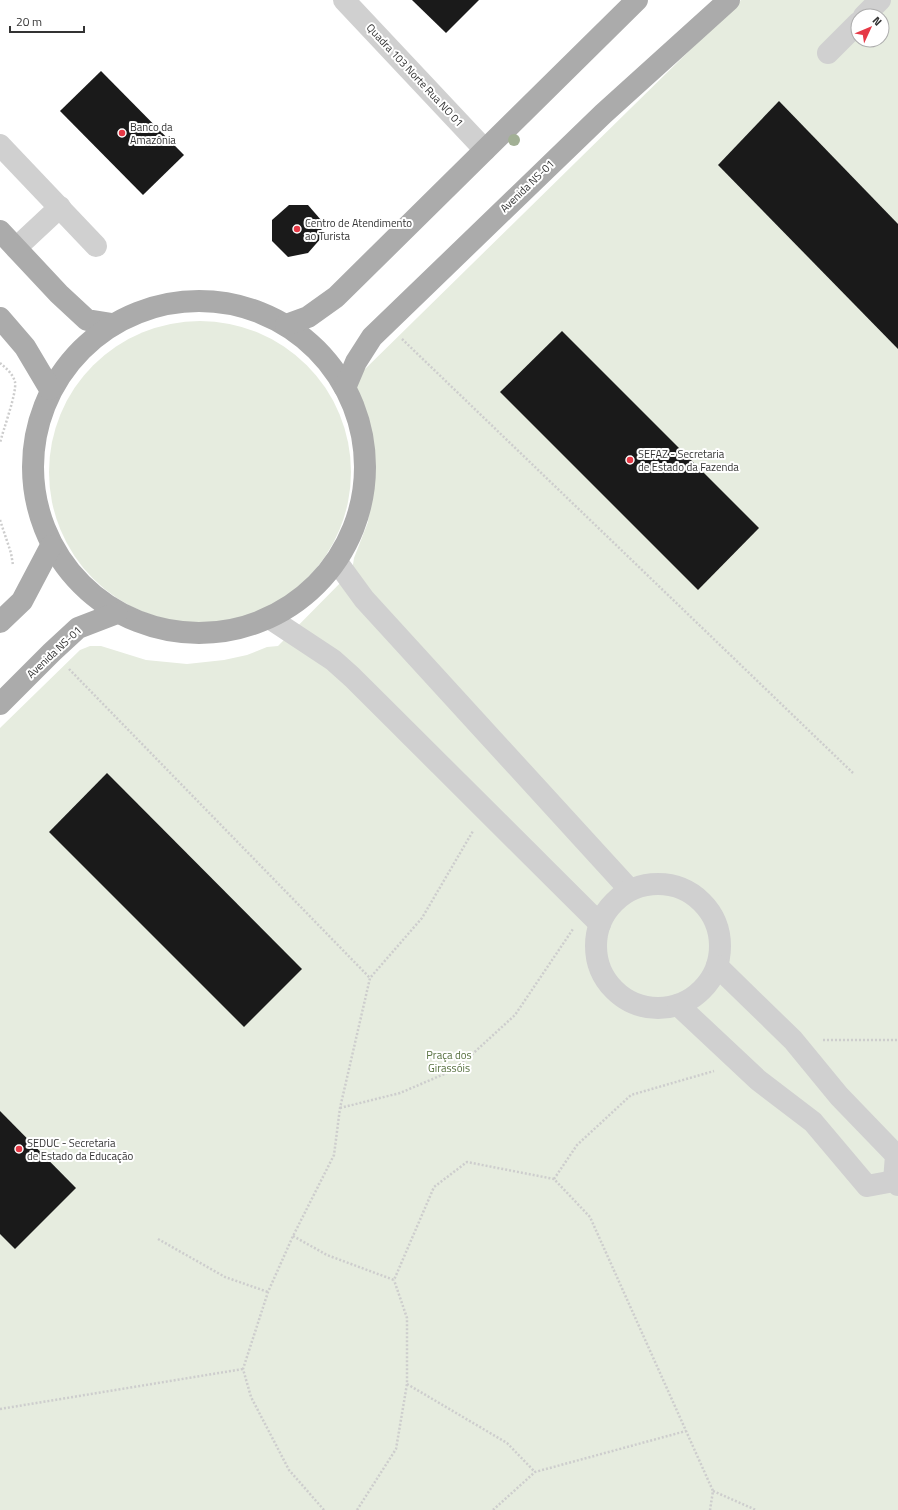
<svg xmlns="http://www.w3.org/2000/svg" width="898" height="1510" font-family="'Titillium Web',sans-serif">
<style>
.green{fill:#e6ecdf;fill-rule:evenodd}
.building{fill:#1a1a1a}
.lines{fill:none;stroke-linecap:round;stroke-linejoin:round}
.path{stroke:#cdcdcd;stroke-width:2.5;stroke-dasharray:2 2;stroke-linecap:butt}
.minor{stroke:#d0d0d0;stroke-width:22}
.major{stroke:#ababab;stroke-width:22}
.tree{fill:#a2b095}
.poi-dot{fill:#e63946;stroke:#fff;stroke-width:1.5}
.labels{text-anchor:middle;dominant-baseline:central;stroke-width:4;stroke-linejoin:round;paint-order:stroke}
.street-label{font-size:11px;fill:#333;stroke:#fff}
.poi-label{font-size:11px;fill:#333;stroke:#fff;text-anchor:start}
.park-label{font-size:11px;fill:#56703f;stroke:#fff}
</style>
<rect width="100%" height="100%" fill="#fff"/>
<g class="green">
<path d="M741 0H898V1510H0V728L80 650 90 646H101L146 660 187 664 224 660 247 655 267 647 278 646 352 571 354 558 368 522 372 489 368 441 355 396V391L363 371ZM858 16H882V40H858Z"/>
<circle cx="200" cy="472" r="151"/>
</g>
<g class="building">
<polygon points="412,0 479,0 446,33"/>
<polygon points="101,71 184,155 143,195 60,111"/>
<polygon points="779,101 898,224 898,349 718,165"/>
<polygon points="289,205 308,205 321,220 322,237 308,253 288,257 272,241 272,220"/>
<polygon points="562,331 759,528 698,590 500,392"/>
<polygon points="107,773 302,969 244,1027 49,832"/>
<polygon points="0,1111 76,1188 15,1249 0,1234"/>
</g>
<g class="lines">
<g class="path">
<polyline points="402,339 853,773"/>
<path d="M0 363C6 368 13 374 15 382 17 393 3 430 0 443"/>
<polyline points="0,520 11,553 13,565"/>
<polyline points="69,669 370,978"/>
<polyline points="823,1040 898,1040"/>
<polyline points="340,1108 400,1093 456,1069 515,1015 573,929"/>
<polyline points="554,1179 577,1145 631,1095 714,1071"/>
<polyline points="293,1236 327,1255 394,1280 434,1187 467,1162 554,1179 590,1217 713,1491 710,1510"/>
<polyline points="158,1239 225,1277 268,1292"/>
<polyline points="407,1384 507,1443 535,1472"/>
<polyline points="0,1409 243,1369"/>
<polyline points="713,1491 756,1510"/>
<polyline points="324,1510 289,1470 251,1397 243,1369 268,1292 293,1236 334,1155 340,1108 370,978 422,918 473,831"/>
<polyline points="357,1510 396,1449 407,1384 407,1318 394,1280"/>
<polyline points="493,1510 535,1472 686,1431"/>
</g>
<g class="minor">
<polyline points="344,0 485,150"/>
<polyline points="864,16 880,0"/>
<polyline points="828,53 858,23"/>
<polyline points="0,145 96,246"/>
<polyline points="16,248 60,207"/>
<polyline points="337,562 364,599 630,890"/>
<polyline points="271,619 333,660 352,677 600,924"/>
<circle cx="658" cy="946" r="62"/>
<polyline points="717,966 793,1040 839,1096 896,1155 894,1181 898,1185"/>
<polyline points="678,1005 758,1080 813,1122 867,1186 894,1181"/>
</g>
<g class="major">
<polyline points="0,231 59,294 87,320 112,324"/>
<circle cx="199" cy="467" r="166"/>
<polyline points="0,318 25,347 50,389"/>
<polyline points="286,325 308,317 336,297 637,0"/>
<polyline points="345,388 356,362 372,337 603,114 729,0"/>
<polyline points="0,622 22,601 51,546"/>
<polyline points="0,704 52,652 78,628 117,613"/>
</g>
</g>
<circle class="tree" cx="514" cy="140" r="6"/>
<g class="poi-dot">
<circle cx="122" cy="133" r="4"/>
<circle cx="297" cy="229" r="4"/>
<circle cx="630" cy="460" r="4"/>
<circle cx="19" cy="1149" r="4"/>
</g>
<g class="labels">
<g class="street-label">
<text transform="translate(415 75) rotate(47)">Quadra 103 Norte Rua NO 01</text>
<text transform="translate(527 186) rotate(-44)">Avenida NS-01</text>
<text transform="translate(54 652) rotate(-43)">Avenida NS-01</text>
</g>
<g class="poi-label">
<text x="130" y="127">Banco da<tspan x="130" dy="13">Amazônia</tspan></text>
<text x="305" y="223">Centro de Atendimento<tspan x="305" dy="13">ao Turista</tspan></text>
<text x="638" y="454">SEFAZ - Secretaria<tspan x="638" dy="13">de Estado da Fazenda</tspan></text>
<text x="27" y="1143">SEDUC - Secretaria<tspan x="27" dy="13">de Estado da Educação</tspan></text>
</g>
<g class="park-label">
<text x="449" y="1055">Praça dos<tspan x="449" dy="13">Girassóis</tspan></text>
</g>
</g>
<g transform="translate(870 28) rotate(46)"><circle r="19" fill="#ffffff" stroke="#adadad"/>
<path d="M0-3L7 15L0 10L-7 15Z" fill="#e63946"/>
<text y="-6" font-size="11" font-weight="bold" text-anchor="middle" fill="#333333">N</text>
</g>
<path d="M10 26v6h74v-6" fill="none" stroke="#333333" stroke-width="2"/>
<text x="16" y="26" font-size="12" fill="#333333" stroke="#ffffff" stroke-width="3" paint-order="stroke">20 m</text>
</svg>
